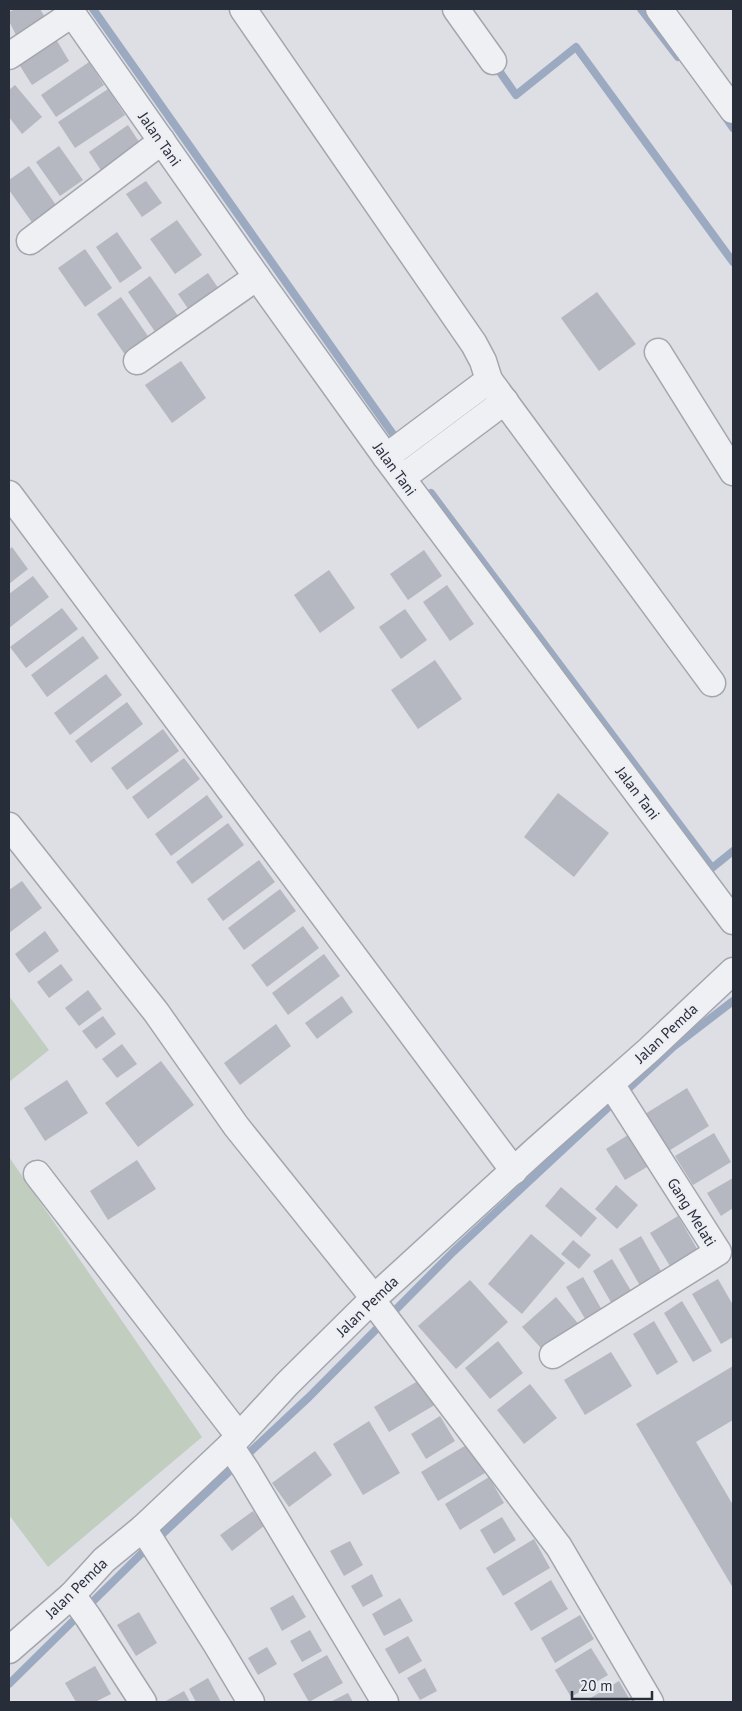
<svg xmlns="http://www.w3.org/2000/svg" width="742" height="1711" font-family="'PT Sans',sans-serif">
<style>
.green{fill:#c1cebf}
.lines{fill:none;stroke-linecap:round;stroke-linejoin:round}
.stream{stroke:#9baac1;stroke-width:8}
.building{fill:#b5b8c1}
.minor-casing{stroke:#a3a6ae;stroke-width:29}
.minor{stroke:#eff0f4;stroke-width:26}
.labels{text-anchor:middle;dominant-baseline:central;stroke-width:4.5;stroke-linejoin:round;paint-order:stroke}
.street-label{font-size:15px;fill:#282d3a;stroke:#eceef3}
</style>
<rect width="100%" height="100%" fill="#dddfe5"/>
<g class="green">
<polygon points="9,996 49,1050 9,1082"/>
<polygon points="9,1157 202,1437 48,1567 9,1515"/>
</g>
<g class="lines">
<g class="stream">
<polyline points="93,9 395,437"/>
<polyline points="641,9 678,57"/>
<polyline points="495,65 516,95 576,47 733,262"/>
<polyline points="724,115 733,128"/>
<polyline points="431,493 712,868 733,851"/>
<polyline points="9,1684 142,1553 309,1397 453,1252 673,1047 733,1001"/>
</g>
</g>
<g class="building">
<polygon points="15,9 40,9 48,22 18,39 9,21 9,12"/>
<polygon points="53,34 69,61 32,85 15,58"/>
<polygon points="89,62 104,85 56,117 41,95"/>
<polygon points="15,85 42,117 22,134 9,117 9,90"/>
<polygon points="108,89 125,115 75,148 58,122"/>
<polygon points="128,125 143,148 104,175 89,152"/>
<polygon points="59,146 83,180 60,196 36,162"/>
<polygon points="29,166 60,211 36,228 9,190 9,180"/>
<polygon points="146,181 162,203 142,217 126,194"/>
<polygon points="177,220 202,255 175,274 150,239"/>
<polygon points="117,232 142,268 120,283 96,247"/>
<polygon points="85,249 112,288 85,307 58,268"/>
<polygon points="208,273 225,298 195,319 178,294"/>
<polygon points="150,276 183,323 160,339 128,292"/>
<polygon points="597,292 636,344 599,371 561,318"/>
<polygon points="121,297 152,342 128,359 97,314"/>
<polygon points="181,361 206,398 172,423 145,385"/>
<polygon points="12,547 28,569 9,584 9,550"/>
<polygon points="424,550 442,576 408,600 390,574"/>
<polygon points="329,570 355,608 320,633 294,595"/>
<polygon points="33,576 49,597 9,628 9,594"/>
<polygon points="447,585 474,624 450,641 423,602"/>
<polygon points="62,608 78,629 26,668 10,647"/>
<polygon points="405,609 427,640 401,659 379,627"/>
<polygon points="83,636 99,658 47,697 31,675"/>
<polygon points="435,660 462,699 418,729 391,690"/>
<polygon points="106,674 122,695 70,735 54,713"/>
<polygon points="127,702 143,724 91,763 75,741"/>
<polygon points="163,729 179,751 127,790 111,768"/>
<polygon points="184,758 200,779 148,819 132,797"/>
<polygon points="558,793 609,833 574,877 524,837"/>
<polygon points="207,795 223,817 171,856 155,834"/>
<polygon points="228,823 244,845 192,884 176,862"/>
<polygon points="259,860 275,882 223,921 207,899"/>
<polygon points="22,881 42,908 9,933 9,890"/>
<polygon points="280,889 296,911 244,950 228,928"/>
<polygon points="303,926 319,948 267,987 251,965"/>
<polygon points="45,931 59,951 29,973 15,954"/>
<polygon points="324,954 340,976 288,1015 272,993"/>
<polygon points="61,964 73,980 49,998 37,982"/>
<polygon points="88,990 102,1009 79,1026 65,1008"/>
<polygon points="342,996 353,1012 317,1039 305,1023"/>
<polygon points="103,1016 116,1034 96,1049 82,1031"/>
<polygon points="276,1024 291,1046 240,1085 224,1063"/>
<polygon points="122,1044 137,1064 117,1078 102,1059"/>
<polygon points="161,1061 194,1105 138,1147 105,1103"/>
<polygon points="67,1080 88,1113 45,1141 24,1108"/>
<polygon points="687,1088 709,1126 667,1152 645,1114"/>
<polygon points="714,1133 731,1162 693,1185 675,1156"/>
<polygon points="628,1135 647,1167 625,1180 606,1149"/>
<polygon points="137,1160 156,1189 108,1220 90,1191"/>
<polygon points="733,1178 733,1208 721,1216 707,1193"/>
<polygon points="616,1185 638,1205 617,1229 595,1209"/>
<polygon points="561,1187 597,1218 581,1237 545,1206"/>
<polygon points="678,1216 700,1254 673,1271 650,1233"/>
<polygon points="531,1234 565,1263 522,1314 488,1284"/>
<polygon points="641,1236 665,1278 643,1291 619,1249"/>
<polygon points="573,1240 591,1255 579,1269 561,1254"/>
<polygon points="612,1259 636,1299 616,1311 593,1271"/>
<polygon points="583,1277 606,1317 590,1327 566,1287"/>
<polygon points="718,1279 733,1305 733,1337 721,1344 692,1294"/>
<polygon points="470,1280 508,1322 456,1369 418,1326"/>
<polygon points="556,1297 581,1327 548,1356 522,1327"/>
<polygon points="682,1301 712,1351 693,1362 664,1313"/>
<polygon points="654,1321 678,1362 657,1375 633,1334"/>
<polygon points="498,1341 523,1373 490,1399 465,1368"/>
<polygon points="611,1352 632,1386 585,1415 564,1380"/>
<polygon points="733,1366 733,1420 696,1442 733,1505 733,1588 636,1424"/>
<polygon points="423,1378 438,1403 389,1432 374,1407"/>
<polygon points="530,1384 557,1418 524,1444 497,1410"/>
<polygon points="440,1416 455,1441 426,1459 411,1434"/>
<polygon points="369,1421 400,1473 363,1495 333,1444"/>
<polygon points="468,1444 485,1473 438,1501 421,1472"/>
<polygon points="315,1451 332,1475 289,1507 272,1483"/>
<polygon points="489,1477 504,1503 460,1530 445,1504"/>
<polygon points="253,1511 264,1526 232,1551 220,1535"/>
<polygon points="502,1517 516,1540 494,1554 480,1530"/>
<polygon points="534,1539 550,1568 503,1596 486,1568"/>
<polygon points="350,1541 363,1565 344,1576 330,1551"/>
<polygon points="372,1574 383,1596 363,1607 351,1586"/>
<polygon points="551,1580 568,1609 531,1631 514,1603"/>
<polygon points="293,1595 306,1617 282,1631 270,1608"/>
<polygon points="400,1598 413,1621 384,1636 372,1614"/>
<polygon points="139,1612 157,1643 136,1656 117,1625"/>
<polygon points="580,1615 594,1639 555,1663 541,1638"/>
<polygon points="310,1630 322,1651 302,1662 290,1641"/>
<polygon points="408,1636 422,1661 399,1674 385,1649"/>
<polygon points="267,1647 277,1664 258,1675 248,1658"/>
<polygon points="591,1648 608,1675 571,1697 555,1670"/>
<polygon points="327,1655 343,1683 309,1702 293,1674"/>
<polygon points="95,1666 111,1694 95,1702 76,1702 65,1683"/>
<polygon points="425,1668 437,1691 420,1700 407,1678"/>
<polygon points="208,1678 221,1702 196,1702 189,1689"/>
<polygon points="619,1681 630,1700 626,1702 591,1702 589,1699"/>
<polygon points="184,1691 190,1702 164,1702"/>
<polygon points="348,1693 353,1702 330,1702"/>
</g>
<g class="lines">
<defs>
<g id="minor">
<polyline points="69,9 257,277 386,457 733,921"/>
<polyline points="243,9 474,344 483,361 489,380 386,457"/>
<polyline points="456,9 493,61"/>
<polyline points="659,9 733,110"/>
<polyline points="9,56 72,14"/>
<polyline points="30,241 162,141"/>
<polyline points="658,352 733,472"/>
<polyline points="137,361 257,277"/>
<polyline points="489,380 712,683"/>
<polyline points="402,478 505,401"/>
<polyline points="9,494 514,1171"/>
<polyline points="9,826 156,1012 236,1126 374,1298"/>
<polyline points="37,1174 239,1436"/>
<polyline points="371,1301 381,1312 559,1547 650,1702"/>
<polyline points="553,1355 718,1252 611,1084"/>
<polyline points="230,1446 246,1470 385,1702"/>
<polyline points="143,1528 217,1645 251,1702"/>
<polyline points="72,1595 88,1617 143,1702"/>
<polyline points="9,1650 72,1595 104,1560 143,1528 230,1446 287,1384 374,1298 537,1149 649,1050 733,971"/>
</g>
</defs>
<use href="#minor" class="minor-casing"/>
<use href="#minor" class="minor"/>
</g>
<g class="labels">
<g class="street-label">
<text transform="translate(160 139) rotate(55)">Jalan Tani</text>
<text transform="translate(395 469) rotate(54)">Jalan Tani</text>
<text transform="translate(638 793) rotate(53)">Jalan Tani</text>
<text transform="translate(666 1033) rotate(-43)">Jalan Pemda</text>
<text transform="translate(692 1212) rotate(58)">Gang Melati</text>
<text transform="translate(367 1306) rotate(-44)">Jalan Pemda</text>
<text transform="translate(76 1588) rotate(-44)">Jalan Pemda</text>
</g>
</g>
<rect width="742" height="1711" fill="none" stroke="#282d3a" stroke-width="20"/>
<path d="M572 1691v8h80v-8" fill="none" stroke="#282d3a" stroke-width="2.5"/>
<text x="580" y="1691" font-size="15" fill="#282d3a" stroke="#eceef3" stroke-width="4" paint-order="stroke">20 m</text>
</svg>
